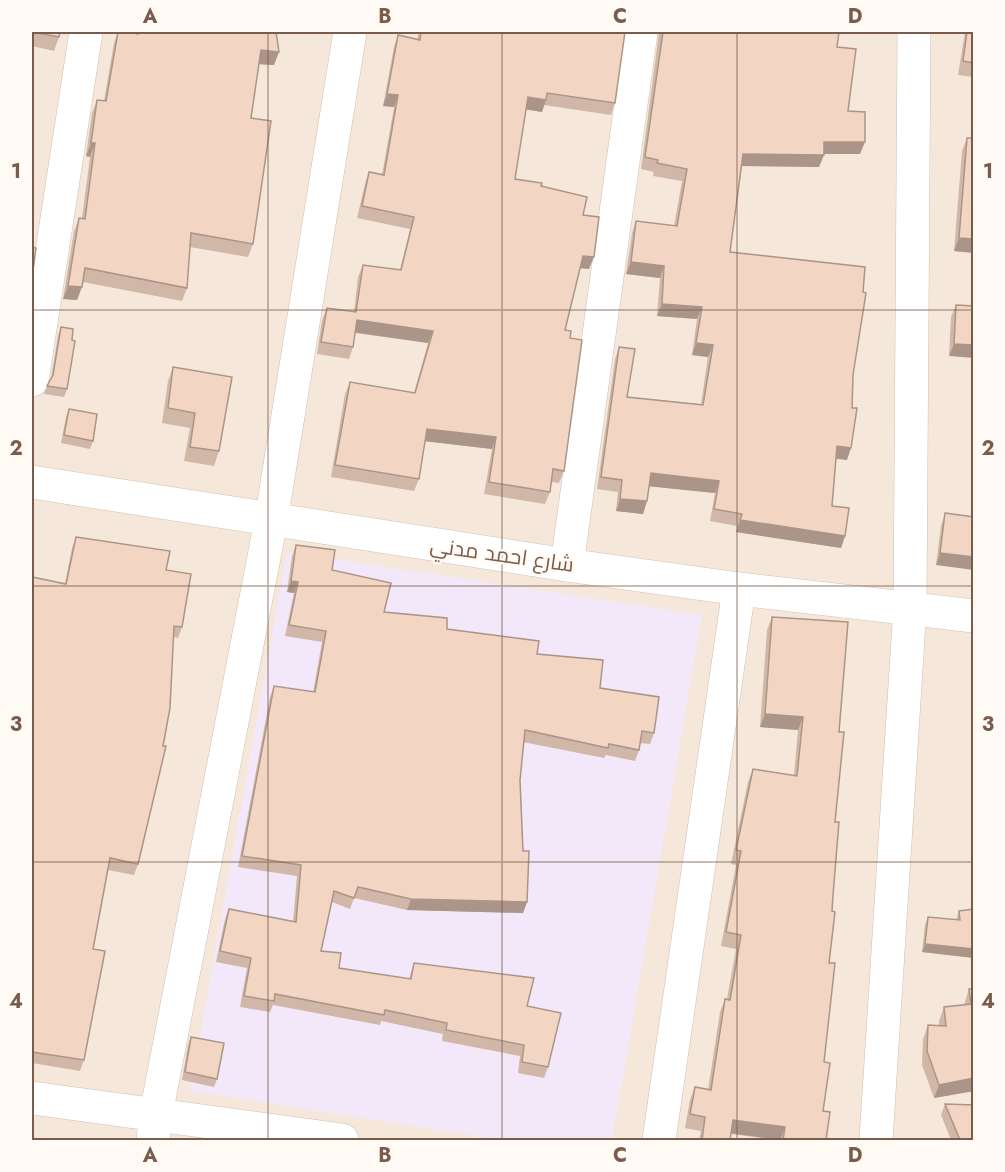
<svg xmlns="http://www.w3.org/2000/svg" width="1005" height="1172" font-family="Jost,Cairo,sans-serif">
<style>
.residential{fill:#f5e8da}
.education{fill:#f3e8fa}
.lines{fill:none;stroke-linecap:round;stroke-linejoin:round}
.street-casing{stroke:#d1beb0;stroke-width:34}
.secondary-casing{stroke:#d6c0b0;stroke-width:34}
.street{stroke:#fff;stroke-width:33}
.secondary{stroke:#fff;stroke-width:33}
.wall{fill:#d1b7a8}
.shaded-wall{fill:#aa9588}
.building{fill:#f3d5c3;stroke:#aa9588;stroke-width:1.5}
.grid{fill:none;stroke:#7a5c4d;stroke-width:1.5;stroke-opacity:0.55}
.labels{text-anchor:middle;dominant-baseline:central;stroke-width:4.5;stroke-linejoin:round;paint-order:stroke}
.street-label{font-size:21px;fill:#7a5c4d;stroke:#fffaf3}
.neatline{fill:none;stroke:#7a5c4d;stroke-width:2}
.grid-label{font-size:20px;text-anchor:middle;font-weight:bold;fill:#7a5c4d}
</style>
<rect width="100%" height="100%" fill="#fdf6ec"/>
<rect class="residential" x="32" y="32" width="941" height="1108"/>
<polygon class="education" points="287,552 702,615 612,1140 503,1140 190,1091"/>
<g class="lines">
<defs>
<g id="street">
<polyline points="32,380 86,32"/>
<polyline points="567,565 641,32"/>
<polyline points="32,1098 342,1140"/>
<polyline points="153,1140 156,1114 271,521 350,32"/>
<polyline points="659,1140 739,589"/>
<polyline points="876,1140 910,607 914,32"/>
</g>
<polyline id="secondary" points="32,482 567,565 739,589 974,616"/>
</defs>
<use href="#street" class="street-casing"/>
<use href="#secondary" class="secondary-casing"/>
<use href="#street" class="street"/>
<use href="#secondary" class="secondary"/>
</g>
<g class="wall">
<polygon points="32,32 59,37 54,51 32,46"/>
<polygon points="118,32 133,33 133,32 276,32 274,65 259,64 251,118 253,244 248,257 190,247 187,288 182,301 83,282 77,300 63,299 74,231 79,218 82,218 90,157 86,156 92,113 97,100 104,101 114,43"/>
<polygon points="419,32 625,32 615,103 611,115 544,105 542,112 526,109 515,179 541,186 583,215 589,269 580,268 565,330 570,338 564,471 559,483 551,482 550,492 545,504 484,494 492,449 425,441 419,479 414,491 331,477 345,394 350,382 414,393 428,343 355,333 353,347 349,359 317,354 322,320 327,308 354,312 358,277 363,265 400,270 410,229 357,218 365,184 369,172 382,175 394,107 383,106 394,47 398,35 417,40"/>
<polygon points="659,32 839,32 837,47 848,111 860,154 824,154 819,167 742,166 730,252 853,375 847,460 836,459 832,506 845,536 841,548 736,532 737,526 710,521 715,493 649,486 647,501 643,514 616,511 618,492 597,489 615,359 619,347 627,397 701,404 708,357 692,355 697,319 657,316 660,278 626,274 632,233 636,221 674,226 682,181 653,176 654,172 641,169"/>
<polygon points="965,32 974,32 974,77 958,75"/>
<polygon points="967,138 974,253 954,251 962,151"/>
<polygon points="956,305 974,306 949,356 951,317"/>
<polygon points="61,327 72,340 67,389 64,397 44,394 47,386 51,379 58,335"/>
<polygon points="173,367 219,451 214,466 184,461 190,428 162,423 168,381"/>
<polygon points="69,409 93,441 90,449 61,443 66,417"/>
<polygon points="945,513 974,517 936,565 941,526"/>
<polygon points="76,537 166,570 182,627 178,638 174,637 138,864 134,875 108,870 93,949 84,1060 80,1071 32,1063 32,577 65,584 72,548"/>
<polygon points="296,545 332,570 384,612 537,654 600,688 654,733 650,744 640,743 639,750 635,761 606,755 604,758 523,742 520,780 523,851 527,902 523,913 407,910 354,898 350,909 332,902 321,951 339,968 409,979 414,963 527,1006 548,1067 544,1078 518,1073 520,1056 442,1041 443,1034 381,1021 380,1025 273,1005 270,1012 240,1007 247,968 216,962 225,919 229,909 293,922 297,876 238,867 270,697 274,686 313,692 322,642 285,636 294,593 287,592 292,556"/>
<polygon points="772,617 839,732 835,822 833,895 824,1062 823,1111 826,1140 779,1140 731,1134 730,1140 699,1140 701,1131 685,1128 690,1100 695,1087 708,1090 720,1012 725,999 727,999 736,949 721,946 736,865 731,864 748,782 753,769 794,775 798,730 760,727 767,630"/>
<polygon points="974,909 974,958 922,952 925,925 928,917 956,920 959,911"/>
<polygon points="969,989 974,989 974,1091 934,1098 922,1065 923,1039 928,1025 939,1026 939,1021 944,1007 964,1005"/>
<polygon points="191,1037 217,1079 214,1087 182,1080 188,1045"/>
<polygon points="945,1104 974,1140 951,1140 941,1115"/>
</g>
<g class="shaded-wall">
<polygon points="261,50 279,52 274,65 256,64"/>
<polygon points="387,94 398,95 394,107 383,106"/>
<polygon points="528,97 546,100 542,112 523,109"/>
<polygon points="824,142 865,142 860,154 819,154"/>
<polygon points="91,143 95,143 90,157 86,156"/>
<polygon points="743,154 824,155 819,167 739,166"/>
<polygon points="959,238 974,239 974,253 954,251"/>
<polygon points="583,256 594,257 589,269 579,268"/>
<polygon points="631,262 664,266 660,278 626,274"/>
<polygon points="68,286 82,287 77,300 63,299"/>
<polygon points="662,304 702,307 697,319 657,316"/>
<polygon points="357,320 433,331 428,343 352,332"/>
<polygon points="696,343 713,345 708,357 692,355"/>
<polygon points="954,344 974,345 974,358 949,356"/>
<polygon points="427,429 496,437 492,449 423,441"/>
<polygon points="837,446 851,448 847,460 833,458"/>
<polygon points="651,473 719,481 715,493 646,486"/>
<polygon points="620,499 647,501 643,514 616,511"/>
<polygon points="740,520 845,536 841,548 736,532"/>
<polygon points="940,553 974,557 974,570 936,565"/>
<polygon points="291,581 298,582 294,593 287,592"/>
<polygon points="765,714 803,717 798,730 760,727"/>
<polygon points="411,899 527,902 523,913 407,910"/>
<polygon points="925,944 974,949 974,958 922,952"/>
<polygon points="974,1078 974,1091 934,1098 939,1085"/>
<polygon points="733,1120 785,1127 780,1140 728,1133"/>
</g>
<g class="building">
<polygon points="32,32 60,32 59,37"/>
<polygon points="118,32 129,32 138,34 138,32 276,32 279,52 261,50 251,118 271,121 253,244 191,233 187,288 85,268 82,287 68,286 79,218 85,219 95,143 91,143 97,100 106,101"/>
<polygon points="421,32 625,32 615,103 547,93 546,100 528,97 515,179 542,183 541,186 587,197 583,215 599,217 594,257 583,256 565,330 571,331 570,338 582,340 564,471 553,469 550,492 489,482 496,437 427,429 419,479 335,465 350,382 415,393 433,331 357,320 353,347 321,342 327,308 356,312 363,265 401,270 414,217 362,206 369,172 384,175 398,95 387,94 398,35 420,40"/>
<polygon points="663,32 839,32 837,47 856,49 848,111 865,112 865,142 824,142 824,155 743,154 730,252 865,267 863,292 866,293 853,375 852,408 857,408 851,448 837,446 832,506 849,508 845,536 740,520 742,514 714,509 719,481 651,473 647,501 620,499 622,480 601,477 619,347 635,349 627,397 703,405 713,345 696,343 702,307 662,304 664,266 631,262 636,221 677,226 687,169 657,163 658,160 645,157"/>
<polygon points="967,32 974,32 974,63 963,61"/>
<polygon points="967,138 974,138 974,239 959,238"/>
<polygon points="32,247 36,248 32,278"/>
<polygon points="956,305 974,306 974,345 954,344"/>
<polygon points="61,327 73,329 72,340 75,341 67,389 47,386 53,375"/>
<polygon points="173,367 232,377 219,451 190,447 195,413 168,408"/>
<polygon points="69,409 97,414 93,441 64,435"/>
<polygon points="945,513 974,517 974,557 940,553"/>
<polygon points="76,537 170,551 166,570 191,574 182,627 174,626 170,708 163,746 166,746 138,864 110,858 93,949 105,951 84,1060 32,1052 32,577 66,584"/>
<polygon points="296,545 335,550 332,570 391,583 384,612 447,618 447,629 539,641 537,654 603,660 600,688 659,697 654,733 642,731 639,750 609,744 608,748 525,730 520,780 523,851 529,851 527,902 411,899 358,887 354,898 334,891 321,951 341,953 339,968 411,979 414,963 534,978 527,1006 561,1013 548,1067 522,1062 524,1045 446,1030 447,1023 385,1010 384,1015 275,994 274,1001 244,996 251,958 220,951 229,909 296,922 301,865 242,856 274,686 315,692 326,631 289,625 298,582 291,581"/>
<polygon points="772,617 848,622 839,732 844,732 835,822 839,822 833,895 832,911 835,912 829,963 835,963 824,1062 830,1063 823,1111 830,1112 826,1140 783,1140 785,1127 733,1120 730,1140 702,1140 705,1117 690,1114 695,1087 711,1090 725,999 730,1000 741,935 726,932 741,851 736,850 753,769 797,776 803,717 765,714"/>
<polygon points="974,909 974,949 925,944 928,917 960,920 959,911"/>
<polygon points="969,989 974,989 974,1078 939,1085 927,1051 928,1025 946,1026 944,1007 971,1004"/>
<polygon points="191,1037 224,1043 217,1079 185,1072"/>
<polygon points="945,1104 974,1105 974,1140 960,1140"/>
</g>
<path class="grid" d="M268 32V1140M502 32V1140M737 32V1140M32 310H974M32 586H974M32 862H974"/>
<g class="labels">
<g class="street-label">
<text transform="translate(502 555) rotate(8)">شارع احمد مدني</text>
</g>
</g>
<rect width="1005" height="1172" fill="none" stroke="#fffaf3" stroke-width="66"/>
<rect x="33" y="33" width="939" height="1106" class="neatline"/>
<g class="grid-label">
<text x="150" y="23">A</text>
<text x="385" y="23">B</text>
<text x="620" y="23">C</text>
<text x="855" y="23">D</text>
<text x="16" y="178">1</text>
<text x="988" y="178">1</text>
<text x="16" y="455">2</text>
<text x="988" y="455">2</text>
<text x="16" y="731">3</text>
<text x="988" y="731">3</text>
<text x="16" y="1008">4</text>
<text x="988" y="1008">4</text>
<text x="150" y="1162">A</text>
<text x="385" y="1162">B</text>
<text x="620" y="1162">C</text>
<text x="855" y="1162">D</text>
</g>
</svg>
